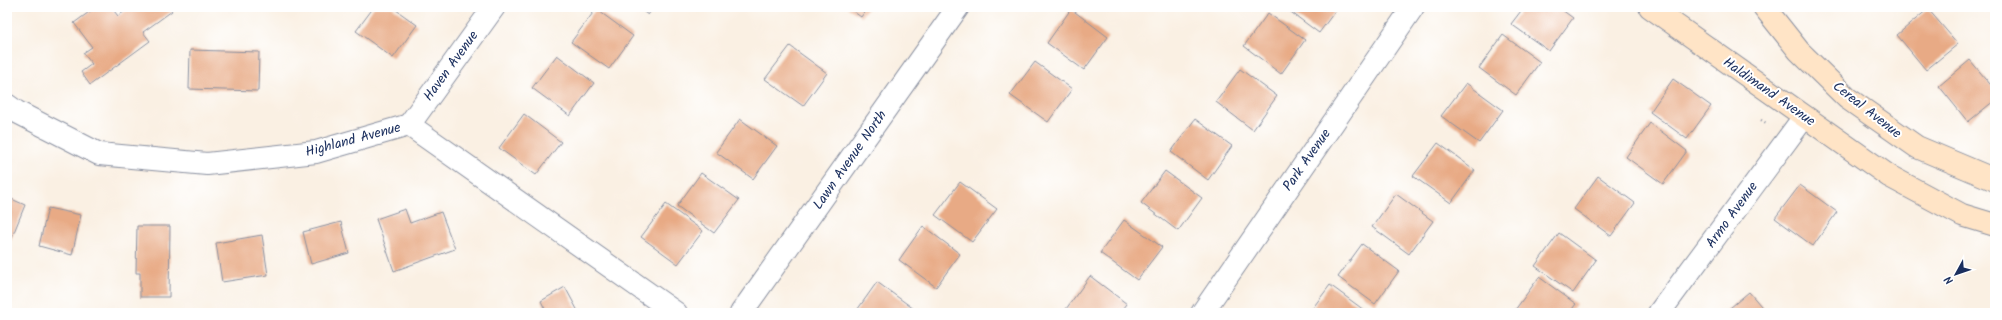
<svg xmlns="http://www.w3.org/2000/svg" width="2002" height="320" font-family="Kalam,sans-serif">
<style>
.building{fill:#e8aa85}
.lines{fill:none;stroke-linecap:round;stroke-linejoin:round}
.street-casing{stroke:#8a90a0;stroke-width:24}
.secondary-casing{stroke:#8a90a0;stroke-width:24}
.path{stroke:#8a90a0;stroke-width:2.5;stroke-dasharray:1 3;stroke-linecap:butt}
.street{stroke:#fff;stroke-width:22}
.secondary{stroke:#ffe4c6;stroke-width:22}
.labels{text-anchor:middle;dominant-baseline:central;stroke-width:4;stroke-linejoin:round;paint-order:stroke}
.street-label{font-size:14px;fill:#1b2f5e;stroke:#fff}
</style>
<rect width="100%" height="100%" fill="#fff"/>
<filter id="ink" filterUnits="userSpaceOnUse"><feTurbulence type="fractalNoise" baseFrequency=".025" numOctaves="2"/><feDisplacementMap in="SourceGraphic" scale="8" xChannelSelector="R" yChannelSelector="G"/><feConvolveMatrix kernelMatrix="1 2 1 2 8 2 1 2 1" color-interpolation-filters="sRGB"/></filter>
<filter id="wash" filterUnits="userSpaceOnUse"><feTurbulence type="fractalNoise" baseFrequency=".012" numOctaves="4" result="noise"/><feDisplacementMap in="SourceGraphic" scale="16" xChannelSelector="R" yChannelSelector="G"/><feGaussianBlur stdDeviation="0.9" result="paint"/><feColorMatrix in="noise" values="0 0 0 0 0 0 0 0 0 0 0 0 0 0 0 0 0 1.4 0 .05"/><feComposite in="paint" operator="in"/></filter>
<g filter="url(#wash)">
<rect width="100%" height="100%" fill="#faf0e3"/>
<g id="blocks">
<g class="building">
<polygon points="96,7 111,7 118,16 131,7 169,7 172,11 143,32 150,41 90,85 81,72 92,64 83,53 92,47 74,23"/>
<polygon points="374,7 392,7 417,25 393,58 356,31"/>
<polygon points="637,7 654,7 648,15"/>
<polygon points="847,7 868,7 861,17"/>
<polygon points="1284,7 1338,7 1319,33"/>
<polygon points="1524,7 1558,7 1573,18 1549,51 1511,24"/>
<polygon points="596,9 633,36 609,69 571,42"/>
<polygon points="1071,9 1108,37 1084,70 1047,43"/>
<polygon points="1928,9 1958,44 1926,70 1897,35"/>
<polygon points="1268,13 1305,40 1281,74 1244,46"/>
<polygon points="1503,35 1540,62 1516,95 1479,68"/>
<polygon points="790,46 827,73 803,106 765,79"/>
<polygon points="190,50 259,52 258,91 189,89"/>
<polygon points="557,55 594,83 570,116 532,88"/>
<polygon points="1970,60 1995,90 1995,100 1968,122 1939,86"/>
<polygon points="1035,62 1072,89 1048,122 1010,95"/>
<polygon points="1240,69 1277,96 1253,130 1216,102"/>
<polygon points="1673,79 1711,106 1687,139 1650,112"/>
<polygon points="1466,83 1503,110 1479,143 1441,116"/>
<polygon points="524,114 561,142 536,175 499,148"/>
<polygon points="740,119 777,146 753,179 716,152"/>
<polygon points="1195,119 1232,146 1208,180 1171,152"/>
<polygon points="1650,123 1687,151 1663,184 1626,157"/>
<polygon points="1438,143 1475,170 1451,203 1413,176"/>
<polygon points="1165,171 1202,198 1178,231 1141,203"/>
<polygon points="701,173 739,200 714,233 677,206"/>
<polygon points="1598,176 1635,203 1611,236 1574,209"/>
<polygon points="960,182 997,209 972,242 935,215"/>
<polygon points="1800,185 1837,212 1813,246 1775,218"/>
<polygon points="1396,194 1433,221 1409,254 1372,227"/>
<polygon points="7,197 25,205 10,242 7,241"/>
<polygon points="666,204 703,231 678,264 641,237"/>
<polygon points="48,208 81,215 72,255 39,246"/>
<polygon points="405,209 410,223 441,212 455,249 394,271 376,219"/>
<polygon points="1124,220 1162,247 1137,280 1100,253"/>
<polygon points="341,222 349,253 311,264 303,232"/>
<polygon points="137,226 170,226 169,297 140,297 140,273 136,273"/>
<polygon points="923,226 960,254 936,287 899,260"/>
<polygon points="1559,233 1596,260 1573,293 1535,266"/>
<polygon points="262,235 268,275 222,282 216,243"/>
<polygon points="1362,244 1399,271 1375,304 1338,277"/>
<polygon points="1090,276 1127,304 1120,313 1070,313 1066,309"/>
<polygon points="1539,277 1576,304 1569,313 1519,313 1515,310"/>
<polygon points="877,282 914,309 912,313 855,313"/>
<polygon points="1330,285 1368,313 1309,313"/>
<polygon points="565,287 579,313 547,313 541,301"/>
<polygon points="1749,292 1767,313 1724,313"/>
</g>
</g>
</g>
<g filter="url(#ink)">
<use href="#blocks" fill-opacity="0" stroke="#8a90a0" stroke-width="1"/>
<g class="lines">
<defs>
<g id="street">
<polyline points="7,105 17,112 99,154 207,164 316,152 409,125 676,313"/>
<polyline points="409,125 494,7"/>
<polyline points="741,313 958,7"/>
<polyline points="1202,313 1413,7"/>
<polyline points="1659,313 1804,117"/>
</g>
<g id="secondary">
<polyline points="1650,7 1889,176 1962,215 1995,225"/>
<polyline points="1764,7 1799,51 1847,98 1917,147 1995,180"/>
</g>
</defs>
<use href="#street" class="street-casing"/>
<use href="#secondary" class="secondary-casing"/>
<polyline class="path" points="1761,120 1768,124"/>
<use href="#street" class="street"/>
<use href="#secondary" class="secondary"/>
</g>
</g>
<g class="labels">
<g class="street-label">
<text transform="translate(451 66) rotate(-54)">Haven Avenue</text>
<text transform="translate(1769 92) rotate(35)">Haldimand Avenue</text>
<text transform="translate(1867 110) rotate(38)">Cereal Avenue</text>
<text transform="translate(353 140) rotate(-15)">Highland Avenue</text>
<text transform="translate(850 160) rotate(-55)">Lawn Avenue North</text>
<text transform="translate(1307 160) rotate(-55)">Park Avenue</text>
<text transform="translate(1732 215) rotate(-54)">Armo Avenue</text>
</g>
</g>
<rect width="2002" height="320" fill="none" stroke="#fff" stroke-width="24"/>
<g transform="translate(1956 274) rotate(230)" stroke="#ffffff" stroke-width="3" paint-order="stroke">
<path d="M0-3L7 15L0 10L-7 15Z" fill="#1b2f5e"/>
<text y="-6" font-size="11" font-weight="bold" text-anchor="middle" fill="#1b2f5e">N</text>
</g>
</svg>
